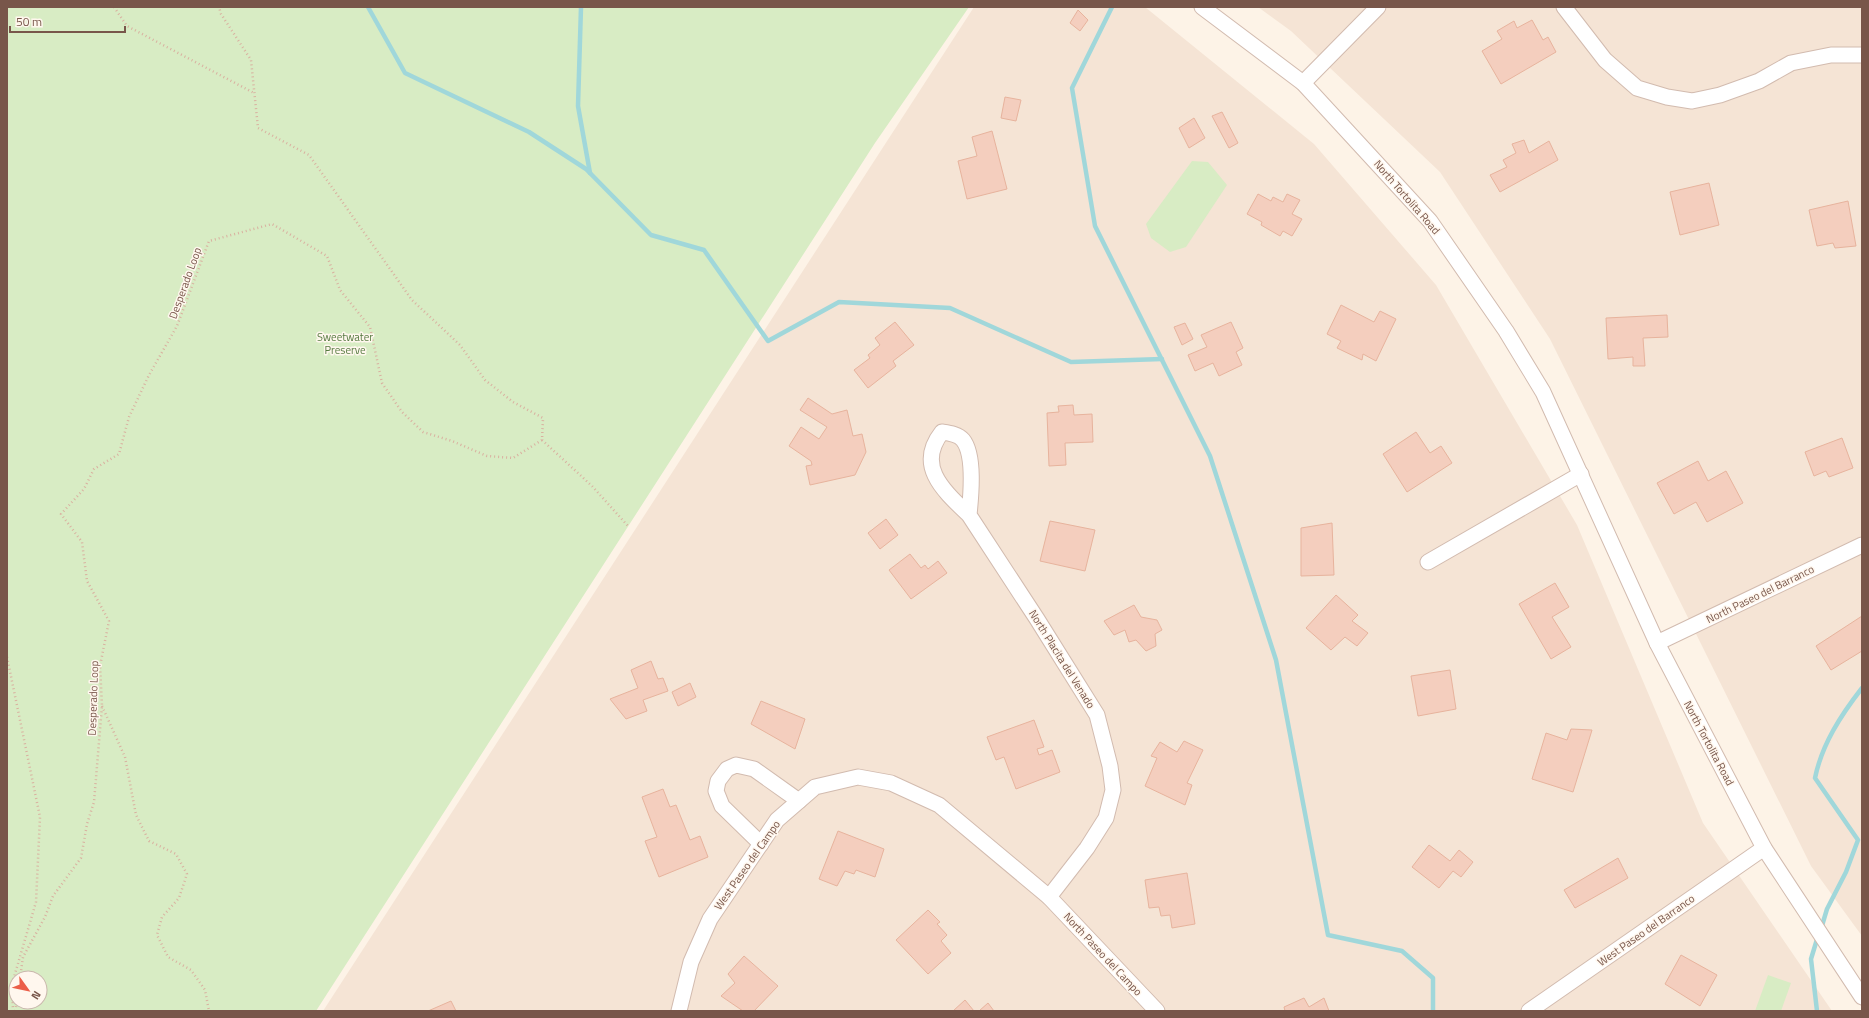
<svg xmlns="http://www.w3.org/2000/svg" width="1869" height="1018" font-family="'Titillium Web',sans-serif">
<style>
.residential{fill:#f5e4d5}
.green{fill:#d8ecc4;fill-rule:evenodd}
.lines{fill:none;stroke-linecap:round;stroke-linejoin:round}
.stream{stroke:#a0d7da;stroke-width:4.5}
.building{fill:#f4cebe;stroke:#e7b39d}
.minor-casing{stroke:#d2bbaf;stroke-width:17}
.path{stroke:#d9b1a0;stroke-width:2.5;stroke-dasharray:1 3;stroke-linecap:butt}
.minor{stroke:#fff;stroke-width:15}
.labels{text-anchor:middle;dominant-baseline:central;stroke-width:3;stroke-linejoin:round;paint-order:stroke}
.street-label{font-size:11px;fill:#78564a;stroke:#fff7ee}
.park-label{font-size:11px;fill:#55793f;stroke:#fff7ee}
</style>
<rect width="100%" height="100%" fill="#fdf3e7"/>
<g class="residential">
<polygon points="974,7 1145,7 1314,144 1436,285 1577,525 1703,823 1832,1011 323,1011"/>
<polygon points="1258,7 1862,7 1862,936 1811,866 1550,339 1440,172 1291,31"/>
</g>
<g class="green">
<path d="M7 7H969L875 143 316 1011H7ZM16 978H40V1002H16Z"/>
<polygon points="1192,161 1208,162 1227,185 1186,247 1170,252 1151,238 1146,224"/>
<polygon points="1768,975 1791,983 1781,1011 1755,1011"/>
</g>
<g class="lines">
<g class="stream">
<polyline points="368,7 405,73 529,132 586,169 651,235 704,250 768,341 839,302 950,308 1071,362 1162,359"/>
<polyline points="581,7 578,106 590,173"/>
<polyline points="1112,7 1072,88 1095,226 1210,456 1276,660 1328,935 1402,951 1433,978 1433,1011"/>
<path d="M1821 929 1827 909 1846 872 1858 840 1815 778C1822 744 1841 715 1862 688"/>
<polyline points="1817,1011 1811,959 1818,936"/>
</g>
</g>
<g class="building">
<polygon points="1078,10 1088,20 1080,31 1070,23"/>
<polygon points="1532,20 1543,40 1548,37 1556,52 1501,84 1482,51 1502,39 1497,31 1514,21 1517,28"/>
<polygon points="1005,97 1021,100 1016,121 1001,118"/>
<polygon points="1222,112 1238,143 1229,148 1212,116"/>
<polygon points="1194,118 1205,138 1189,148 1179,128"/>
<polygon points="992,131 1007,189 967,199 958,161 977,156 972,137"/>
<polygon points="1524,140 1529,153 1549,141 1558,160 1500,192 1490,175 1507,167 1503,160 1516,153 1512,144"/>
<polygon points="1709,183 1719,225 1680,235 1670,192"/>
<polygon points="1258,194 1271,201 1273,197 1283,202 1287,194 1300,200 1292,214 1302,219 1292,236 1283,231 1280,236 1261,225 1262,222 1247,214"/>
<polygon points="1848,201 1856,246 1835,248 1833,243 1817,246 1809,210"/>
<polygon points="1341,305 1374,322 1380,311 1396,319 1376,361 1363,354 1362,360 1337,348 1341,341 1327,334"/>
<polygon points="1667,315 1668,337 1643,338 1645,366 1633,366 1633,357 1608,359 1606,318"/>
<polygon points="895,322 914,345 893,361 896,366 868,388 854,370 870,358 868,355 880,345 875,338"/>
<polygon points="1231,322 1243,348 1236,352 1242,365 1219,376 1213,363 1195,371 1188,355 1207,347 1201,335"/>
<polygon points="1185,323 1193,339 1182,345 1174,327"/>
<polygon points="808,398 832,414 847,410 853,436 862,434 866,452 855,475 810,485 806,466 812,465 811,461 789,446 801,427 819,439 827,427 800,410"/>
<polygon points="1073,405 1074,415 1092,414 1093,442 1065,443 1066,465 1049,466 1047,413 1059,412 1058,406"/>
<polygon points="1416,432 1430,453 1441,446 1452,463 1407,492 1383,454"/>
<polygon points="1842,438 1853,468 1829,477 1826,471 1814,476 1805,452"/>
<polygon points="1698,461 1708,481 1726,471 1743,503 1707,522 1696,502 1674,514 1657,483"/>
<polygon points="886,519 898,535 880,549 868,533"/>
<polygon points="1050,521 1095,530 1085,571 1040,561"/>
<polygon points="1332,523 1334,575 1301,576 1301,528"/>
<polygon points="910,554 921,568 925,565 928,569 938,561 947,573 911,599 889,570"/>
<polygon points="1555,583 1569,607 1552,617 1571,647 1551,659 1519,604"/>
<polygon points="1336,595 1358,615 1352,621 1368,633 1357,646 1345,637 1331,650 1306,628"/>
<polygon points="1134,605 1141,617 1157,620 1162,630 1155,634 1156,646 1146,651 1136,640 1129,642 1125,630 1114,635 1104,621"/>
<polygon points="1862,616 1862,651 1831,670 1816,646"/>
<polygon points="651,661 658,679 663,678 668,691 643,700 647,711 626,719 610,699 638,688 631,670"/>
<polygon points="1450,670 1456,709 1418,716 1411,676"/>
<polygon points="690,683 696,697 678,706 672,692"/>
<polygon points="761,701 805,719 795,749 751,724"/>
<polygon points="1034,720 1044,747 1037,749 1039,755 1052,750 1060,772 1016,789 1004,757 996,760 987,737"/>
<polygon points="1571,729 1592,730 1573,792 1532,779 1546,733 1567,740"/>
<polygon points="1184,741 1203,750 1187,783 1192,785 1185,805 1145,786 1157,758 1151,756 1160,742 1177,752"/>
<polygon points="663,789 670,807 676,805 690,840 700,836 708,857 659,877 645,841 657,837 642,797"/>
<polygon points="838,831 884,849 875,877 856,870 854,874 845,871 837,886 819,879"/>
<polygon points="1429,845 1450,861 1459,850 1473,862 1461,877 1453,871 1439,888 1412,867"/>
<polygon points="1618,858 1628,878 1575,908 1564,890"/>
<polygon points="1187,873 1195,924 1172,928 1170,915 1161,916 1159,907 1149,908 1145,880"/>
<polygon points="928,910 940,922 937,924 947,935 941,941 951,953 928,974 896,940"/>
<polygon points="1681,955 1717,975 1700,1006 1665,984"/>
<polygon points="744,956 778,986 754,1011 743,1011 721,996 735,983 728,974"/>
<polygon points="1304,998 1309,1007 1324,998 1329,1011 1285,1011 1284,1007"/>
<polygon points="965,1000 974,1011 953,1011"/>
<polygon points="451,1001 456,1011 428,1011"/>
<polygon points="988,1003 994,1011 979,1011"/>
</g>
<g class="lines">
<defs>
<g id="minor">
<polyline points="1202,7 1303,83 1430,221 1506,331 1543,392 1657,643 1764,848 1862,997"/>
<polyline points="1564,7 1605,60 1637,88 1667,97 1692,101 1720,95 1759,81 1791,63 1831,55 1862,55"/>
<polyline points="1303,83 1378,7"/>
<path d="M969 515C971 496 975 455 963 440 958 434 949 433 942 432 915 466 944 491 969 515L1037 619 1097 715 1110 766 1113 790 1106 818 1087 848 1049 897"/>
<polyline points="1428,562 1581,474"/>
<polyline points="1657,643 1862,545"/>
<polyline points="761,844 722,806 716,791 718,781 727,769 736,765 754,769 799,801"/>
<polyline points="679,1011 691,962 710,919 777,820 815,787 858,777 891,783 939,805 1049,897 1157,1011"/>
<polyline points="1529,1011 1764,848"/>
</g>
</defs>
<use href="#minor" class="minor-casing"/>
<g class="path">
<polyline points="114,7 127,26 254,93"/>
<polyline points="542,440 592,486 628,526"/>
<polyline points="7,657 40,817 36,902 12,984 13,1011"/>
<polyline points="102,706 125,757 136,815 149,841 176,854 187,874 179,898 162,917 157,935 168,957 191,970 205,990 209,1011"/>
<polyline points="20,978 23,957 45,917 53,896 81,858 87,824 94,802 102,706 100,666 109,621 87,581 82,542 61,514 84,489 94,469 119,454 129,417 149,375 177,326 209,241 272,224 327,256 340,290 370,327 382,383 402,412 423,432 452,441 487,456 513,458 542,440 543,418 513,402 485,380 460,345 412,300 309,155 258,128 251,60 221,14 219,7"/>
<polyline points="15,1011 17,1002"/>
</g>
<use href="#minor" class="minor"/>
</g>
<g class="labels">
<g class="street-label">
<text transform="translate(1407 197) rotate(49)">North Tortolita Road</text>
<text transform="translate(185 283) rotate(-70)">Desperado Loop</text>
<text transform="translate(1760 594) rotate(-26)">North Paseo del Barranco</text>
<text transform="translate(1062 659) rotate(58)">North Placita del Venado</text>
<text transform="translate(93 698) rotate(-88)">Desperado Loop</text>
<text transform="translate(1709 743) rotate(62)">North Tortolita Road</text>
<text transform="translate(747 865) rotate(-55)">West Paseo del Campo</text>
<text transform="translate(1646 930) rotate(-35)">West Paseo del Barranco</text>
<text transform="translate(1103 954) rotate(47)">North Paseo del Campo</text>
</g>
<g class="park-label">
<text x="345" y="337">Sweetwater<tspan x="345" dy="13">Preserve</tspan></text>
</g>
</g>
<rect width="1869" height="1018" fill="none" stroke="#78564a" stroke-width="16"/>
<g transform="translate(28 990) rotate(123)"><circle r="19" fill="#fff7ee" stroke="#c9b7ac"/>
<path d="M0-3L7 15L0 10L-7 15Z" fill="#eb5e48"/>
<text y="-6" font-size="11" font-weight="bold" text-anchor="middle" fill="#78564a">N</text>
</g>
<path d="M10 26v6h115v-6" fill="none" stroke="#78564a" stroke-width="2"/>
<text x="16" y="26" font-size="12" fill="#78564a" stroke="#fff7ee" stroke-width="3" paint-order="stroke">50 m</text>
</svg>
